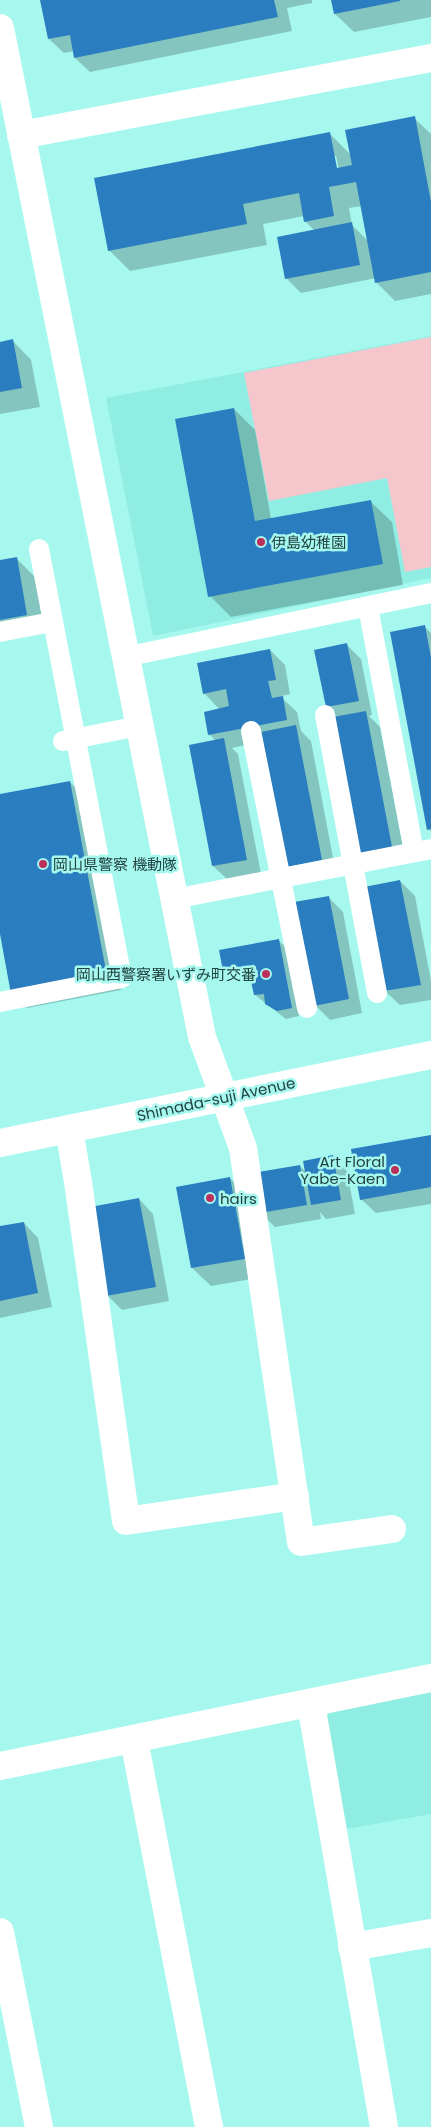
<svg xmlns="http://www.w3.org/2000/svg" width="431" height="2127" font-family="Poppins,'Noto Sans JP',sans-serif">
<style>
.built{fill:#90ede3}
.green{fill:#f6c6cd}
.shadow{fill:#0003;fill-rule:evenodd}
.building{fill:#2a7dbf}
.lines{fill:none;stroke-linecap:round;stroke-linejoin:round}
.service{stroke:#fff;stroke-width:20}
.minor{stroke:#fff;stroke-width:28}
.tertiary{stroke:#fff;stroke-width:28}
.poi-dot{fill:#bc2e5b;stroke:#a6f8ef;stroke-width:2}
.labels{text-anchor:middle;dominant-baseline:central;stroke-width:5;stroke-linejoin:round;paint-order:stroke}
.poi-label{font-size:15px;fill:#224441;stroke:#a6f8ef;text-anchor:start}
.street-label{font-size:15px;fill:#224441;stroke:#a6f8ef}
</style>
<rect width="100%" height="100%" fill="#a6f8ef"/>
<g class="built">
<polygon points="431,336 431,578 153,636 106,398"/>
<polygon points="431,1691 431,1814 347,1829 339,1823 321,1728 329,1713"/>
</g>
<polygon class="green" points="431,337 431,567 405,572 387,478 269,501 244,373"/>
<g class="shadow">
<polygon points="42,0 312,0 312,3 287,8 292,31 90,72 75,58 74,51 64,53 49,39"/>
<polygon points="332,0 431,0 431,17 354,32 335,14"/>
<path d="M414 118 431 134V294L395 301 376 282V278L301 293 287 279 315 231 305 221 304 216 263 224 267 245 130 271 109 250 330 134 352 156ZM333 156H336L339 169H336ZM362 206 368 241 352 225 349 208Z"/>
<polygon points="13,341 31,360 40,407 0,414 0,343"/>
<polygon points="234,409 255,430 271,519 370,501 392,522 403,585 231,617 210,596"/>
<polygon points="16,558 35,577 45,633 0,642 0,562"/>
<polygon points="424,626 431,633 431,832 429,829"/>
<polygon points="347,645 361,659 372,715 369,716 380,727 406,862 375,868 338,718 327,707"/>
<polygon points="270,650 285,665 290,694 282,696 282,698 297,712 301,731 311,741 336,874 302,881 264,741 232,748 238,754 261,874 228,880 213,866 216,741 209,734 220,710 204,693"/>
<polygon points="70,782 84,797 121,990 27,1008 12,993 0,927 0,796"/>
<polygon points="400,881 415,896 431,981 431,1000 400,1005 385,991"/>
<polygon points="328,897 343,912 362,1013 330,1020 315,1005"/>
<polygon points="278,940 286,948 299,1016 286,1019 255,995 251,975 232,978 224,971"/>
<polygon points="431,1137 431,1204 376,1213 361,1199"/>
<polygon points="333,1157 347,1171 355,1214 326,1219 320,1212 321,1219 275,1227 261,1213 300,1166 306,1172"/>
<polygon points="230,1178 248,1197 263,1277 211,1286 192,1268"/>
<polygon points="139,1199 153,1214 169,1301 122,1310 107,1295"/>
<polygon points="24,1223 38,1238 52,1307 0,1318 0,1228"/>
</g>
<g class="building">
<polygon points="40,0 274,0 278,17 74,58 70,35 48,39"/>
<polygon points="331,0 400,0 400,1 334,14"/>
<polygon points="415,116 431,202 431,272 375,283 356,182 329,187 334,216 304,222 299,193 243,204 247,224 108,251 94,178 330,132 337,168 352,165 345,130"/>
<polygon points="352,222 360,265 285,279 277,237"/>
<polygon points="13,339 22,388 0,392 0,342"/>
<polygon points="234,408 255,521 371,500 383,564 208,597 175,419"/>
<polygon points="17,557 27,615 0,620 0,560"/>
<polygon points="425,625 431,658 431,829 427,830 390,632"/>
<polygon points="347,643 359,701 326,707 314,650"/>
<polygon points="270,649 276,680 268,681 272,698 283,696 287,720 208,735 204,712 229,706 226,689 203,694 197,663"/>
<polygon points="366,711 392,847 359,854 333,717"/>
<polygon points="296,725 322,860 287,867 261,732"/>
<polygon points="224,738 247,860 212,866 189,745"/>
<polygon points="70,781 107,976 11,994 0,934 0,794"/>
<polygon points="400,880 421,985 384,991 364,887"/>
<polygon points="329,896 349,999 314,1006 294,902"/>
<polygon points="279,939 292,1008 277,1011 265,1004 264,994 254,995 248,967 223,971 219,950"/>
<polygon points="431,1135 431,1187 360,1200 351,1149"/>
<polygon points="333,1155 341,1200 311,1205 303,1161"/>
<polygon points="300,1165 307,1205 260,1213 253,1173"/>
<polygon points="230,1177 245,1259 191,1268 176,1187"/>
<polygon points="139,1198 156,1287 106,1296 90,1207"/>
<polygon points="24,1222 38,1293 0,1301 0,1226"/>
</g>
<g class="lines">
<g class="service">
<polyline points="368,607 414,852"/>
<polyline points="0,632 52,622"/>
<polyline points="125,657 431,593"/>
<polyline points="325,715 377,993"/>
<polyline points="251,731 307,1008"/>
<polyline points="63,741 139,726"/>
<polyline points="174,899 431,849"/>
<polyline points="0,1002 122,978 39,549"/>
</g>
<g class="minor">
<polyline points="0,28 202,1037 243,1148 301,1542 392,1529"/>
<polyline points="21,135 431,58"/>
<polyline points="69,1129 78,1182 126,1521 295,1496"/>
<polyline points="311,1704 384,2127"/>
<polyline points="134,1740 209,2127"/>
<polyline points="0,1766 431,1678"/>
<polyline points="0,1932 39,2127"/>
<polyline points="352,1947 431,1933"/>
</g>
<polyline class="tertiary" points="0,1143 431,1055"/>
</g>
<g class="poi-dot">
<circle cx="261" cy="542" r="5"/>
<circle cx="43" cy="864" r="5"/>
<circle cx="266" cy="974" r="5"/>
<circle cx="395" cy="1170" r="5"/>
<circle cx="210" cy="1198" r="5"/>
</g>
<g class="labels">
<g class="poi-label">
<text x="271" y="542">伊島幼稚園</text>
<text x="53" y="864">岡山県警察 機動隊</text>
<text x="256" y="974" text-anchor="end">岡山西警察署いずみ町交番</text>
<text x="385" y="1161" text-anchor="end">Art Floral<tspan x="385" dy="17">Yabe-Kaen</tspan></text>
<text x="220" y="1198">hairs</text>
</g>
<g class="street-label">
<text transform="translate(216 1099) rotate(-12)">Shimada-suji Avenue</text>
</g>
</g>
</svg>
